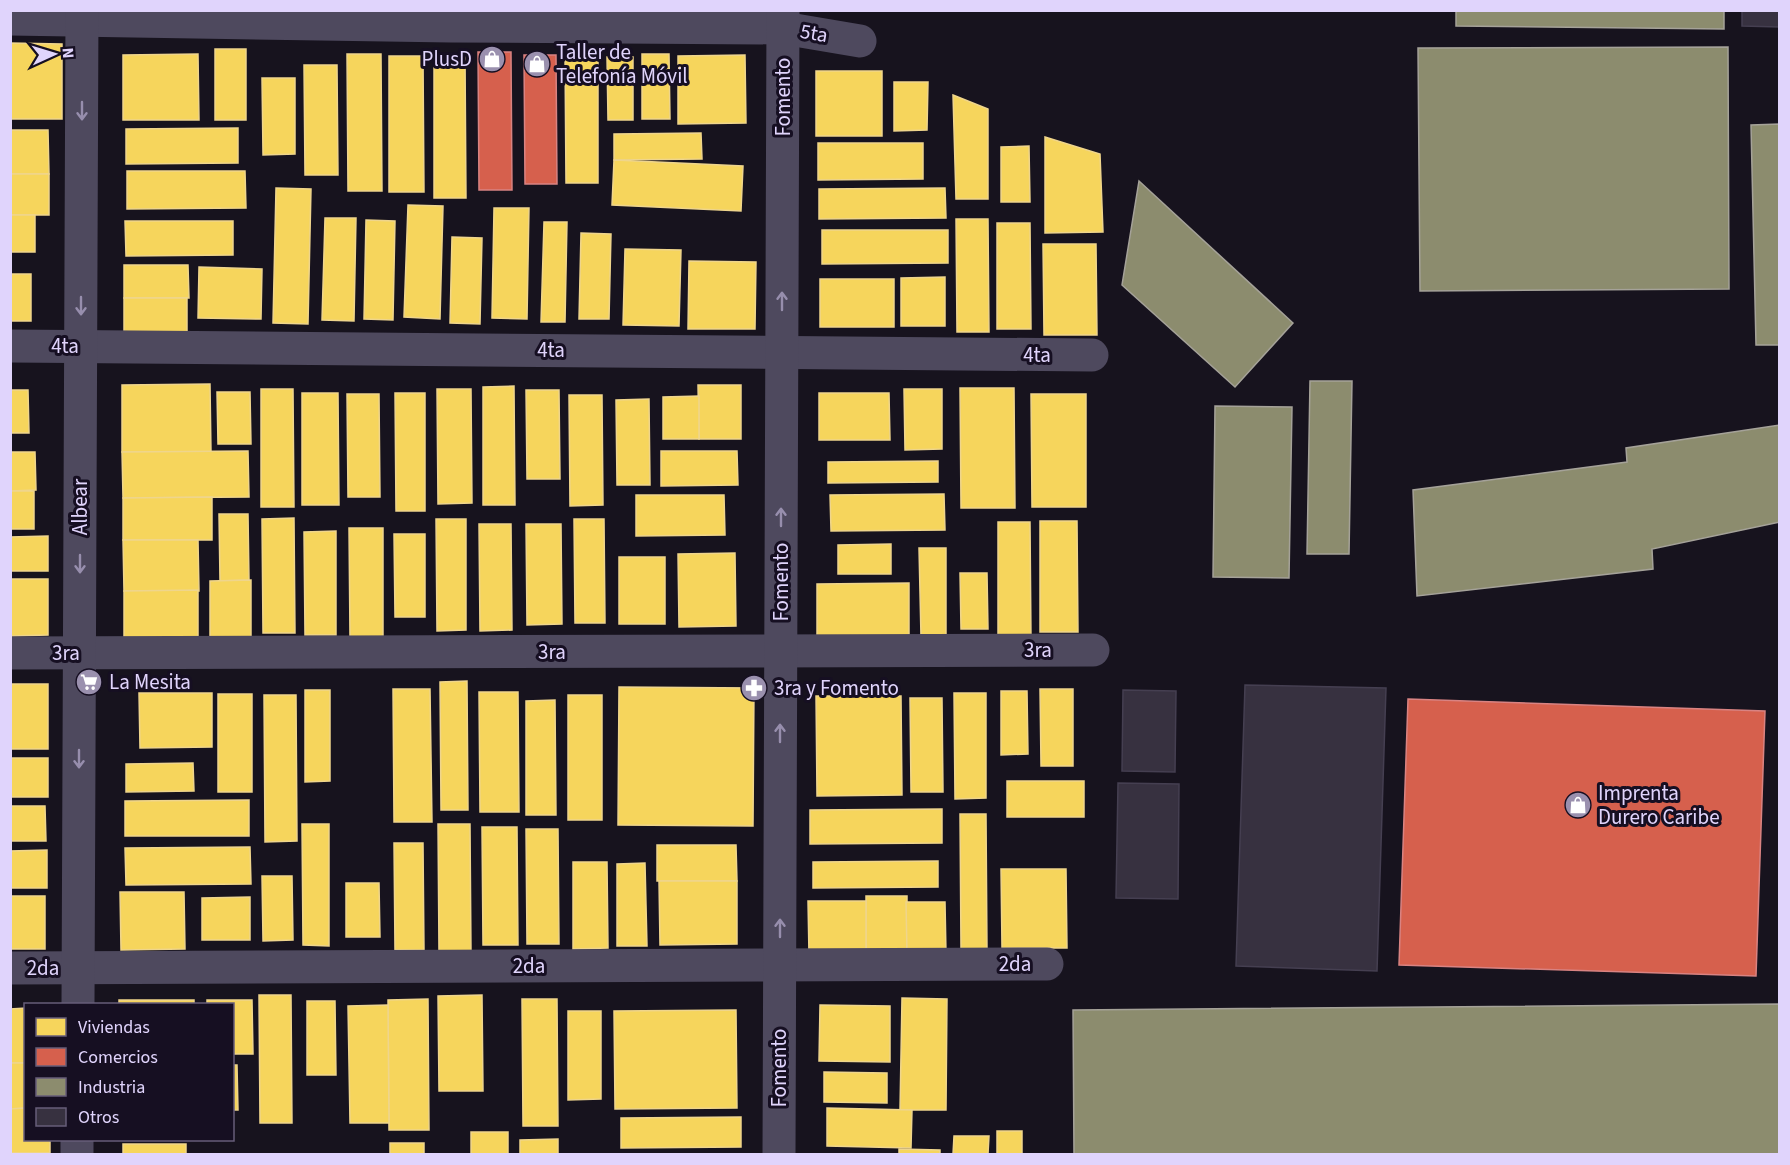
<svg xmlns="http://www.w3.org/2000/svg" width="1790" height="1165" font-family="'Source Sans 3',sans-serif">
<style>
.homes{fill:#f6d55c;stroke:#efd58c;stroke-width:1.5}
.shops{fill:#d6604d;stroke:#d98382;stroke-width:1.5}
.industry{fill:#8c8c6e;stroke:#a5a299;stroke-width:1.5}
.building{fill:#373140;stroke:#453f51;stroke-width:1.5}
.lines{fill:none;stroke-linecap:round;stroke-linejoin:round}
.minor{stroke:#4e495e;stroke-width:33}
.oneway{stroke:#978ead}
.labels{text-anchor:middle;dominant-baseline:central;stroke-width:6;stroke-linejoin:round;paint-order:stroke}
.street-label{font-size:21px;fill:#e0d4fc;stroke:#160f22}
.poi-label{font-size:21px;fill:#e0d4fc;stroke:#160f22;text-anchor:start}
</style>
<rect width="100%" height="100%" fill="#17131e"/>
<g class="homes">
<polygon points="10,43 62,44 62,119 10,119"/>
<rect x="215" y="49" width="31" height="71"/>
<polygon points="198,54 199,120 123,120 123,55"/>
<polygon points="347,54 381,54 382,191 348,191"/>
<polygon points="434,54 465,54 466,198 434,198"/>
<polygon points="642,54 669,54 670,119 642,119"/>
<polygon points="745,55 746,123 678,124 678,56"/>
<polygon points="389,56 423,56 424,192 389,192"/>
<polygon points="565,56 598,56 598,183 566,183"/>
<polygon points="607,57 633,57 633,120 608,120"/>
<polygon points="304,65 337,65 338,175 305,175"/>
<rect x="816" y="71" width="66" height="65"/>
<polygon points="262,78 295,78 295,154 263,155"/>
<polygon points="894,82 928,82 927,130 894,131"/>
<polygon points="953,95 988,109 988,199 956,199"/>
<polygon points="238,128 238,163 126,164 126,129"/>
<polygon points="10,130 48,130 49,174 10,174"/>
<polygon points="701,133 702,159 614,160 614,134"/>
<polygon points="1045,137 1100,154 1103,232 1045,233"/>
<polygon points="818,143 923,143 923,179 818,180"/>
<polygon points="1029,146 1030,202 1001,202 1001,147"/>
<polygon points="614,160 743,166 741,211 612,205"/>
<polygon points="127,171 245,171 246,208 127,209"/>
<rect x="10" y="174" width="39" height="41"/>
<polygon points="276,188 311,189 308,324 273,323"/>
<polygon points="945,188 946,218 819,219 819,189"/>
<polygon points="408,205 443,206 440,319 404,317"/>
<polygon points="494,208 529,208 527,319 492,318"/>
<rect x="10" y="215" width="25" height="37"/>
<polygon points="325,218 356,218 354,321 322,320"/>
<polygon points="956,219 988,219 989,332 957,332"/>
<polygon points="366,220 395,221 393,320 364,319"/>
<polygon points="125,221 233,221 233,255 126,256"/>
<polygon points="544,222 567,222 565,322 541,322"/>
<polygon points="997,223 1030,223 1031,329 997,329"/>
<polygon points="822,230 948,230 948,263 822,264"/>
<polygon points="581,233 611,234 609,319 579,319"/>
<polygon points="452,237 482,238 480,324 450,323"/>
<polygon points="1043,244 1096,244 1097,335 1044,335"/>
<polygon points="625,249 681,250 679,326 623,325"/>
<polygon points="689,261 756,262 755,329 688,329"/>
<polygon points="124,265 188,265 189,298 124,298"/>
<polygon points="199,267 262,269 261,319 198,318"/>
<rect x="10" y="274" width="21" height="47"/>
<polygon points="945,277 945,326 901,326 901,278"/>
<rect x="820" y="279" width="74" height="48"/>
<rect x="124" y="298" width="63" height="35"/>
<polygon points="210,384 211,452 122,452 122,385"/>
<polygon points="698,385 741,385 741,439 699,439"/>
<polygon points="514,386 515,505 483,505 483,387"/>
<polygon points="960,388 1014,388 1015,508 961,508"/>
<polygon points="261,389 293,389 294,507 261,507"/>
<polygon points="437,389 471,389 472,503 438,504"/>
<polygon points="904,389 942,389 942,449 905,450"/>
<polygon points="10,390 28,390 29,433 10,433"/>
<polygon points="526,390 559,390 560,479 527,479"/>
<polygon points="217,392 250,392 251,444 218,444"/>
<polygon points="302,393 338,393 339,505 302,505"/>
<polygon points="395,393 425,393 425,511 396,511"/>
<polygon points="819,393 889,393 890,440 819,440"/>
<polygon points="347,394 379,394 380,497 348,497"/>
<polygon points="1031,394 1086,394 1086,507 1032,507"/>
<polygon points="569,395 602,395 603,505 570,506"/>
<polygon points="699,396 699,439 663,439 663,397"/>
<polygon points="649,399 650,485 617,485 616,400"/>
<polygon points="248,451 249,497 123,498 122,452"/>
<polygon points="661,451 737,451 738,485 661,486"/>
<polygon points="10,452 35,452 36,490 10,491"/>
<polygon points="938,461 938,482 828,483 828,462"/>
<rect x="10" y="491" width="24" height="38"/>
<polygon points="944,494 945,530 831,531 830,495"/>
<polygon points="636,495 724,495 725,535 636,536"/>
<polygon points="212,497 212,540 123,540 123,498"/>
<polygon points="219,514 248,514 249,580 220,581"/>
<polygon points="294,518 295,633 263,633 262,519"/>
<polygon points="436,519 466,519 466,630 437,631"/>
<polygon points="574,519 604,519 605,623 575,623"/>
<polygon points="1040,521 1077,521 1078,632 1040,632"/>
<polygon points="998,522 1030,522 1031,638 998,638"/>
<polygon points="479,524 511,524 512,630 480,631"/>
<polygon points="526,524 561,524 562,624 527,625"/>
<polygon points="349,528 383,528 383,637 350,637"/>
<polygon points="336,531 336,635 305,635 304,532"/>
<polygon points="394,534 425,534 425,617 395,617"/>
<polygon points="48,536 48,571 10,571 10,537"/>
<polygon points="123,540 198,540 199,591 124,591"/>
<polygon points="891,544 891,574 838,574 838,545"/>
<polygon points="919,548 946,548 946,637 921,637"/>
<polygon points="735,553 736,626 679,627 678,554"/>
<rect x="619" y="557" width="46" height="67"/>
<polygon points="960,573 987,573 988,629 961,629"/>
<polygon points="10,579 48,579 48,635 10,636"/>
<polygon points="251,580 251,639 210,639 210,581"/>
<polygon points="909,583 909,644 817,644 817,584"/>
<polygon points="198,590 198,645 124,645 124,591"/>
<polygon points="467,681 468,810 441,810 440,682"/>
<rect x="10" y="684" width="38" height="65"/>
<polygon points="619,687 754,688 753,826 618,825"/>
<polygon points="393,689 430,689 432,822 394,822"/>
<polygon points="1040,689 1073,689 1073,766 1041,766"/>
<polygon points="305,690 330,690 330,781 305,782"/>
<polygon points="1001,691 1027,691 1028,754 1001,755"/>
<polygon points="479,692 518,692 519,812 480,812"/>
<polygon points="139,693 212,693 212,747 140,748"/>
<polygon points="954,693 986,693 986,798 955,799"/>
<rect x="218" y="694" width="34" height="98"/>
<polygon points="264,695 296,695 297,841 265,842"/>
<rect x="568" y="695" width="34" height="125"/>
<polygon points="816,696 901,696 902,795 817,796"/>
<polygon points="910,698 942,698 943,792 911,792"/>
<polygon points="555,700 556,815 526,815 526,701"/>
<rect x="10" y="758" width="38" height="39"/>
<polygon points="193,763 194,791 126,792 126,764"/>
<rect x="1007" y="781" width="77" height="36"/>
<polygon points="249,800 249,836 125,836 125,801"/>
<polygon points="10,806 45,806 46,841 10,841"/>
<polygon points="942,809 942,843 810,844 810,810"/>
<polygon points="960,814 986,814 987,949 961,949"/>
<polygon points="302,824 329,824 329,946 303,945"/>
<polygon points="438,824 470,824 471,952 439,952"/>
<polygon points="482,827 517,827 518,945 483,945"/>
<polygon points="526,829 558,829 559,944 527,944"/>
<polygon points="394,843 423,843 424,950 395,950"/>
<polygon points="657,845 736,845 737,881 657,881"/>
<polygon points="250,847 251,884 126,885 125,848"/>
<polygon points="47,850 47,888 10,888 10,851"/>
<polygon points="938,861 938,887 813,888 813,862"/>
<polygon points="573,862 607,862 608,948 573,949"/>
<polygon points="645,863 647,946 617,946 617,864"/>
<polygon points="1001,869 1066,869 1067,948 1002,948"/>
<polygon points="262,876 292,876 293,940 263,941"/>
<polygon points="659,881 737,881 737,944 660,945"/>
<polygon points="346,883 379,883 380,937 346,937"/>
<polygon points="120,892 184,892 185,949 121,950"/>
<rect x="10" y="896" width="35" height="53"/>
<polygon points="866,896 907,896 907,953 866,954"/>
<polygon points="250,897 250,940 202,940 202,898"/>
<polygon points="808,901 866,901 866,954 809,955"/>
<polygon points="906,902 945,902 946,953 907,953"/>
<polygon points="259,995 291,995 292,1123 260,1123"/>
<polygon points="482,995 483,1091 439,1091 438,996"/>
<polygon points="902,998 947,999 946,1110 900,1110"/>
<polygon points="428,999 429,1130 389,1130 388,1000"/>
<polygon points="522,999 557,999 558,1126 523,1126"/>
<rect x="119" y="1000" width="75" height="4"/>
<polygon points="207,1000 252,1000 253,1054 232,1054 232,1004 207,1004"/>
<polygon points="307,1001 335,1001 336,1075 307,1075"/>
<polygon points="388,1005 389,1123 350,1123 348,1006"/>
<polygon points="820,1005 890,1006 890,1062 819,1061"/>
<polygon points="26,1008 26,1063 10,1063 10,1009"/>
<polygon points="736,1010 737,1108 615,1109 614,1011"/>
<polygon points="568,1011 601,1011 601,1099 568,1100"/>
<polygon points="10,1063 26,1063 26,1108 10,1109"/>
<polygon points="232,1065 237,1065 238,1110 232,1110"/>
<polygon points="824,1072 887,1073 887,1103 824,1102"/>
<polygon points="26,1108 26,1140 50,1140 50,1153 10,1153 10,1109"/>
<polygon points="827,1108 912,1110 911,1148 827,1146"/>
<polygon points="741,1117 741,1147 621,1148 621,1118"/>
<rect x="997" y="1131" width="25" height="23"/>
<rect x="471" y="1132" width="37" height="22"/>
<polygon points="954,1136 989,1136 988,1154 953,1154"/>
<polygon points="558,1139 558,1154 520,1154 520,1140"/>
<rect x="390" y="1143" width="34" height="11"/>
<rect x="123" y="1144" width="63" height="10"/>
<polygon points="899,1149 940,1150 940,1154 899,1154"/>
</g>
<g class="shops">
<polygon points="478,52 511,52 512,190 479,190"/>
<polygon points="524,55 556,55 557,184 525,184"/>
<polygon points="1408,699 1765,711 1756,976 1399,965"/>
</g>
<g class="industry">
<polygon points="1456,10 1724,10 1724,29 1456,26"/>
<polygon points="1728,47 1729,289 1420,291 1418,48"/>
<polygon points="1780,124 1780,345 1756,345 1751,125"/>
<polygon points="1139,181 1293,323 1235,387 1122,285"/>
<polygon points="1310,381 1352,381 1349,554 1307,554"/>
<polygon points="1215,406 1292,407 1289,578 1213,577"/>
<polygon points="1780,425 1780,522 1652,549 1653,569 1417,596 1413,490 1627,462 1626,448"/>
<polygon points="1780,1004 1780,1154 1074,1154 1073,1010"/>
</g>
<g class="building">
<polygon points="1742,10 1780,10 1780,27 1742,26"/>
<polygon points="1245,685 1386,688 1377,971 1236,966"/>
<polygon points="1123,690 1176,691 1175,772 1122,771"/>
<polygon points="1118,783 1179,784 1178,899 1116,898"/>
</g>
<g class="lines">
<g class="minor">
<polyline points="10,19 451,26 783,28 860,41"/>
<polyline points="10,346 1092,355"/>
<polyline points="10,653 1093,650"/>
<polyline points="10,968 1047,964"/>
<polyline points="78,1004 82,10"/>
<polyline points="77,1154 77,1140"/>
<polyline points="779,1154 783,10"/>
</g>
</g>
<defs><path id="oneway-shaft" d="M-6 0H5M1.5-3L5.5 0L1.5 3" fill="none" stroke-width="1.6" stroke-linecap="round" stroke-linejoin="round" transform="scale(1.5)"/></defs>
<g class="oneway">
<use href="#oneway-shaft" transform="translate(82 111) rotate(90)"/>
<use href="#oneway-shaft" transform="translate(782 301) rotate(-90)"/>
<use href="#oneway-shaft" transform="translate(81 306) rotate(90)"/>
<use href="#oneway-shaft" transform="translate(781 517) rotate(-90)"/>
<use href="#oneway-shaft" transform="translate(80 564) rotate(90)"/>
<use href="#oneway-shaft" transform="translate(780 733) rotate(-90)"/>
<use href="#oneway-shaft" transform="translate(79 759) rotate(90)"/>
<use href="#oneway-shaft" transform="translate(780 928) rotate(-90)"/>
</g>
<defs>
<symbol id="shop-disc" viewBox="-11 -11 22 22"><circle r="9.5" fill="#9a90ae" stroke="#160f22"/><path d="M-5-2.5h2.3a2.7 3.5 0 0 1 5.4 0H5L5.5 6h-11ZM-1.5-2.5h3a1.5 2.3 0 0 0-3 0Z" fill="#fff"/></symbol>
<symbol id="supermarket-disc" viewBox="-11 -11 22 22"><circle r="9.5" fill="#9a90ae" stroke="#160f22"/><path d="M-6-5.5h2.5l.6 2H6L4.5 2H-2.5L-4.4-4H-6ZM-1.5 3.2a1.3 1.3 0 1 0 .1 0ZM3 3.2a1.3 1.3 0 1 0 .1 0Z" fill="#fff"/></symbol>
<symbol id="pharmacy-disc" viewBox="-11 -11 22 22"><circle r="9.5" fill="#9a90ae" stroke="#160f22"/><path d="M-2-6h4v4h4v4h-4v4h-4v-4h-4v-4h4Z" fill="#fff"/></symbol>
</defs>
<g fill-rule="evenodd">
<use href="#shop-disc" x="477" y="44" width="30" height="30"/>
<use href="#shop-disc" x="522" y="49" width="30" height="30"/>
<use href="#supermarket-disc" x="74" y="667" width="30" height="30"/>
<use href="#pharmacy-disc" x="739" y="673" width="30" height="30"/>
<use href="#shop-disc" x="1563" y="790" width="30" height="30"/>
</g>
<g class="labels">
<g class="street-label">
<text transform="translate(814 33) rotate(10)">5ta</text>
<text transform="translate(783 97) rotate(-90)">Fomento</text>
<text x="65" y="346">4ta</text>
<text x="551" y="350">4ta</text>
<text x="1037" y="355">4ta</text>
<text transform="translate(80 507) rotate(-90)">Albear</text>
<text transform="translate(781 582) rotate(-90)">Fomento</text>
<text x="1038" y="650">3ra</text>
<text x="552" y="652">3ra</text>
<text x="66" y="653">3ra</text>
<text x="1015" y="964">2da</text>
<text x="529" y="966">2da</text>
<text x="43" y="968">2da</text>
<text transform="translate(779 1068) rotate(-90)">Fomento</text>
</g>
<g class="poi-label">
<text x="556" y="52">Taller de<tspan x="556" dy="24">Telefonía Móvil</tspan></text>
<text x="472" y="59" text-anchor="end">PlusD</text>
<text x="109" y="682">La Mesita</text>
<text x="774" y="688">3ra y Fomento</text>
<text x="1598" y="793">Imprenta<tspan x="1598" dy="24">Durero Caribe</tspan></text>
</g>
</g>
<rect width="1790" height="1165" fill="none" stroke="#e0d4fc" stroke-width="24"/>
<rect x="24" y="1003" width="210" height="138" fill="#160f22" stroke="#675e79" stroke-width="1.5"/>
<rect x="36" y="1018" width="30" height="18" fill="#f6d55c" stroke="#675e79" stroke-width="1.5"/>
<text x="78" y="1033" font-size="18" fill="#e0d4fc">Viviendas</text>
<rect x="36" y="1048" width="30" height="18" fill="#d6604d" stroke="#675e79" stroke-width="1.5"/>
<text x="78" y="1063" font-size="18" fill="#e0d4fc">Comercios</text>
<rect x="36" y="1078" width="30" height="18" fill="#8c8c6e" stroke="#675e79" stroke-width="1.5"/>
<text x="78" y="1093" font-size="18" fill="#e0d4fc">Industria</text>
<rect x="36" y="1108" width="30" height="18" fill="#373140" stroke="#675e79" stroke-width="1.5"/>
<text x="78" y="1123" font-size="18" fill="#e0d4fc">Otros</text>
<g transform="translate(54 54) rotate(86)" stroke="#160f22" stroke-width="4.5" paint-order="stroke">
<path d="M0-4.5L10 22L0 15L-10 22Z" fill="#e0d4fc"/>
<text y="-9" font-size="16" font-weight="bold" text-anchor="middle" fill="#e0d4fc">N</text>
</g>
</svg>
